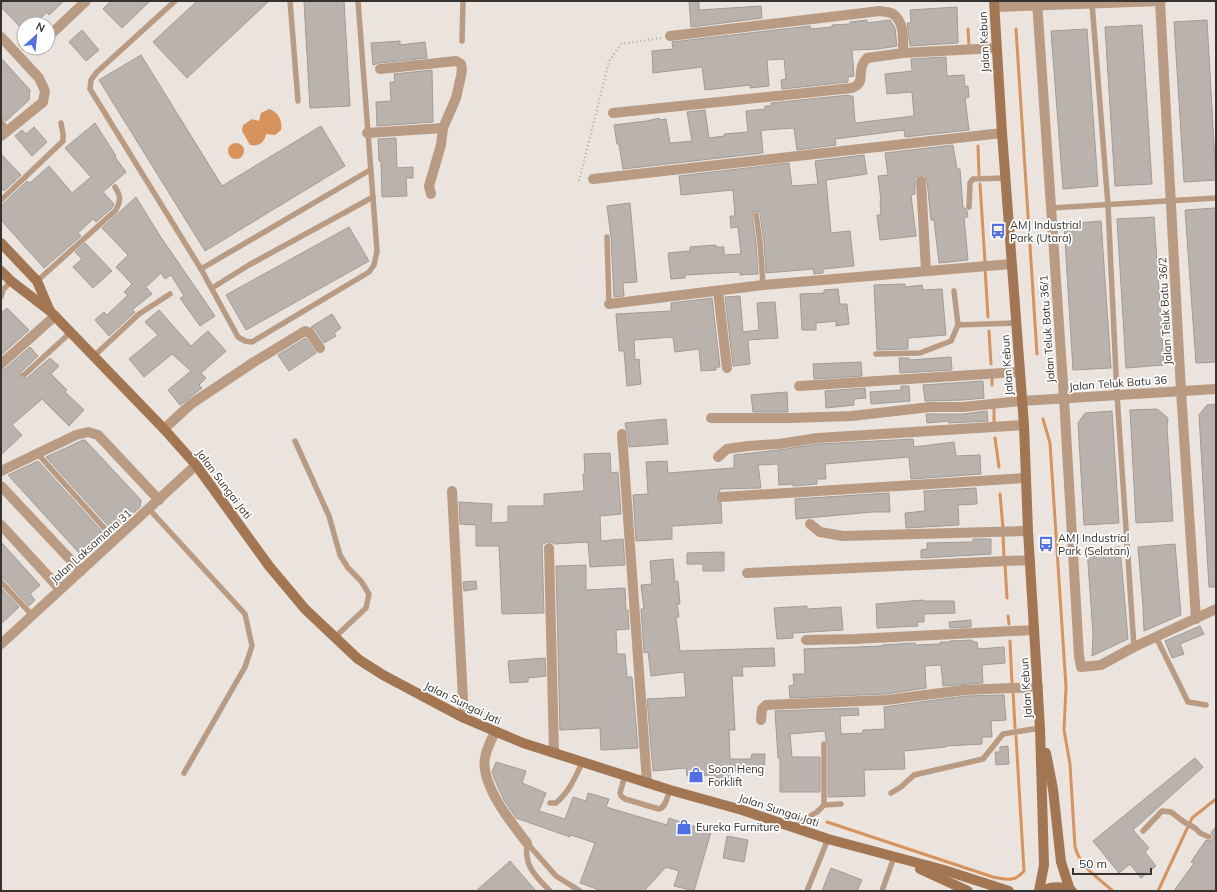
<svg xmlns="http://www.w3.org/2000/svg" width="1217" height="892" font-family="Mulish,sans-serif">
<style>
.water{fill:#d7935b}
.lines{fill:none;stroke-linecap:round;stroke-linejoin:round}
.stream{stroke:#d7935b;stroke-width:3}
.building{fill:#bab3ad;stroke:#a29b95}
.path{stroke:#aaa49f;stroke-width:2;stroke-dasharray:1 3;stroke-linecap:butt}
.service{stroke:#b99b83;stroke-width:5.5}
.minor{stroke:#b99b83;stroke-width:10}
.secondary{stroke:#a27653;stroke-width:10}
.labels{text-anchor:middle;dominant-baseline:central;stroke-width:3.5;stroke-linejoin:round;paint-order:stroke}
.street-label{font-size:11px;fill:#35322f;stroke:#fff}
.poi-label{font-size:11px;fill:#35322f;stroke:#fff;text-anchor:start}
</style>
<rect width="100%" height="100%" fill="#ebe3dd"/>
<g class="water">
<path d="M269 109C278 111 283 122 281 130L275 135 266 134C265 142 259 147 250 145L242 131 243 125 252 119 259 121 261 113Z"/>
<circle cx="236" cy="151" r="8"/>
</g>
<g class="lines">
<g class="stream">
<polyline points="968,29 969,46"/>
<polyline points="1016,29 1037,354"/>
<polyline points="978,146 979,175"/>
<polyline points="980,184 985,262"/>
<polyline points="985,268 988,317"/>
<polyline points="989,331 991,364"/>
<polyline points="992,379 992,385"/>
<polyline points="994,408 994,423"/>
<path d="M1043 419 1050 443 1066 687 1064 730 1070 764 1075 847C1081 868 1097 877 1113 891"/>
<polyline points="995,438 999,467"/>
<polyline points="1000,494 1003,528"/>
<polyline points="1003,535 1004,558"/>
<polyline points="1005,564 1007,598"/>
<polyline points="1008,616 1009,624"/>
<polyline points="1010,641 1012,684"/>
<polyline points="1013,691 1015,728"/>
<path d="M827 822 993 877C1006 879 1014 883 1024 871L1016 736"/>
<polyline points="1158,891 1192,818 1216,799"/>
</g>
</g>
<g class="building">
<polygon points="1,1 64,1 49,15 47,12 35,24 24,24 24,31 1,7"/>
<polygon points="111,1 150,1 122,28 103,9"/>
<polygon points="197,1 269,1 187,78 153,42"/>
<polygon points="304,1 344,1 350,106 310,108"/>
<polygon points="689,1 699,1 699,10 761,6 762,18 691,27"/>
<polygon points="957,7 958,43 910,46 907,23 911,23 910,10"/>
<polygon points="867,20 867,23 890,20 895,28 897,46 878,49 852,50 854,76 848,77 848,82 782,89 781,80 786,79 784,59 767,60 769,86 750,88 750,85 705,90 702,67 653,73 652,51 673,49 672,42 810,26 811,29 832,27 832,25 850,24 850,22"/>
<polygon points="1207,20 1216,180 1184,182 1174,22"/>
<polygon points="1142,25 1152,184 1115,186 1105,27"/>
<polygon points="1087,29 1098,186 1063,189 1051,31"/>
<polygon points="82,30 99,50 86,61 69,42"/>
<polygon points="400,41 400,45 425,42 427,58 379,63 373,65 371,43"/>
<polygon points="141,55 222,186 321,126 345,166 205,251 99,80"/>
<polygon points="946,57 947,76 964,75 965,87 968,86 969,97 965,98 969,130 905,137 904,130 835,139 836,145 797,150 794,128 765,130 761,131 763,153 623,169 619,144 617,144 614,125 647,121 659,118 659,120 666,119 670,143 692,141 687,112 705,110 709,138 724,136 724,134 748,132 746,111 765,109 765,106 771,106 771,103 849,95 849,96 853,96 855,123 914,116 912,92 887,94 885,74 912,71 911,59"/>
<polygon points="1,58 30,90 29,100 6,121 1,118"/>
<polygon points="432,70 433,122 377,126 376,102 391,101 390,82 395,82 394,74"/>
<polygon points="95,123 116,156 115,157 126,172 103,192 114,204 112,208 96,222 93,219 78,233 81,236 44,268 1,220 1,206 27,181 29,183 31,182 49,166 72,193 91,177 65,148"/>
<polygon points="34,127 47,142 32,156 15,136 22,130 26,134"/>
<polygon points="396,138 397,168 413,167 413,178 406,178 407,196 382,197 381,161 379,161 378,139"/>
<polygon points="953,145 957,169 960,169 963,208 965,208 967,211 968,217 964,217 968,260 939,263 934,220 931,220 927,181 924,175 920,175 915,178 915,194 911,195 916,236 880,240 877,215 881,215 880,201 881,201 878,176 888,175 885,153"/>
<polygon points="1,154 21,175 4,191 1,188"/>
<polygon points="864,155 867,174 826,180 831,233 850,231 854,266 823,269 823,273 814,274 813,269 766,273 764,242 760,214 759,212 756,211 753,212 752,216 756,242 758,274 740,275 740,272 685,275 685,278 671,279 668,253 690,251 690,247 716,245 716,247 724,247 724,255 741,254 738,227 731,228 730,216 735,216 733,190 681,195 679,176 789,163 792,186 818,184 815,161"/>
<polygon points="136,197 160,236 215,316 200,326 180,298 184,296 171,275 165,279 161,273 146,287 152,294 132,310 135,312 109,336 95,320 104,312 107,315 128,295 124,292 132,284 116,267 128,255 102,228"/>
<polygon points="630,203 637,282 623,283 624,296 614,297 611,237 607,206"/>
<polygon points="1216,208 1216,362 1196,363 1185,210"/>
<polygon points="1154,217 1164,365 1126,368 1117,219"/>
<polygon points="1101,221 1111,368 1073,370 1064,224"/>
<polygon points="349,227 369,261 246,330 226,295"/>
<polygon points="85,243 112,271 93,288 73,267 82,259 75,252"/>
<polygon points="905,284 905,287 922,285 923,290 942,289 946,335 908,338 908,349 877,350 874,285"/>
<polygon points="838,289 840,304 847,304 849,324 836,326 836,321 816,323 816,330 802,330 800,294 824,293 824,290"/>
<polygon points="740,296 743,332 759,330 757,303 775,302 778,338 748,340 750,364 733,366 725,297"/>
<polygon points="712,298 720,367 716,367 716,370 701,371 699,349 675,352 673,337 634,340 635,360 639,359 641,384 627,386 624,351 619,351 616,314 671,311 671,303"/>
<polygon points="7,308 29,330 1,355 1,313"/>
<polygon points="159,310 191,346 208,331 226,351 201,373 206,378 199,385 202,388 180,405 168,390 191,371 172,354 144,377 129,359 158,335 145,322"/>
<polygon points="332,314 341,328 334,333 336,336 324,343 315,329 311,327"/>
<polygon points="306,338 316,353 289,371 278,355"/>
<polygon points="30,347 38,356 21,372 21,378 23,379 27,378 50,358 59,366 51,374 67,390 65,392 84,410 69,426 42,399 12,425 22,435 1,455 1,370 5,369"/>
<polygon points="951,357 952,370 900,373 899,358 909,358 909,360"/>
<polygon points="861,362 862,376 814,379 813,364"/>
<polygon points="983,381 984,398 963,400 925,401 923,385"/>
<polygon points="901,386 909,386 910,401 871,404 870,392 901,390"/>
<polygon points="865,388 866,398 854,399 854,405 826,408 825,391"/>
<polygon points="787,392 788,412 753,412 751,395"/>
<polygon points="1216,404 1216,587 1209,587 1199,415 1207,405"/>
<polygon points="1157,409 1168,418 1167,426 1173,521 1136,523 1130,410"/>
<polygon points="987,411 988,421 949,423 948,421 927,423 926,414 963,414"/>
<polygon points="1112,411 1119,523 1084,525 1078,423 1085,413"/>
<polygon points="666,419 668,444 629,447 628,434 626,429 625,423"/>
<polygon points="913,439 914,447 954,442 956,456 980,455 981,474 911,479 909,457 825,464 826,479 817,479 817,484 793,486 793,484 779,485 778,464 758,465 761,488 720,489 720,491 715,494 715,500 721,503 722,523 672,526 672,539 636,541 633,495 648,494 646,462 667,461 668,473 720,469 734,468 734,455 779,450 819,444"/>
<polygon points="83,440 85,440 141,500 140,507 113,531 46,457"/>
<polygon points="610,453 611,473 618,472 621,514 600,516 601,541 623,539 625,565 590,567 588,542 554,544 552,542 546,542 542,545 544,613 502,614 499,546 476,546 476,525 460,524 459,502 492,504 491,523 508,522 508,506 544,506 544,494 584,491 583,474 585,474 584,454"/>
<polygon points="38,461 107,537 90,554 79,553 8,475"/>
<polygon points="976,488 977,504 958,505 959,525 906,528 905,513 925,511 924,491"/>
<polygon points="889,493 890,512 872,512 796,519 795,499"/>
<polygon points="973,539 991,539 991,554 921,558 921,550 927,549 927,543 973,542"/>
<polygon points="1,542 40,585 30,594 35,600 29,606 4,579 1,578"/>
<polygon points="1175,544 1181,615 1144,631 1143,607 1138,547"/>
<polygon points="1120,547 1128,639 1092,656 1093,634 1087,549"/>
<polygon points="724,552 724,571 703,571 703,564 687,564 687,553"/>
<polygon points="673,559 675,582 678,581 680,604 677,604 679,617 676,617 680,651 774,648 775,666 742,667 743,676 732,676 735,730 729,730 730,759 751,759 752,754 765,754 764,773 730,771 731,780 711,781 711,775 687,776 686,768 653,771 647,699 686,697 684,672 651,676 648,652 644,653 641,609 644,609 641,585 652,584 650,561"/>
<polygon points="586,565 586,590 625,588 626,611 628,610 629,629 616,630 617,654 625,654 627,677 632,677 638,748 601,750 600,728 560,730 556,566"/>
<polygon points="476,581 477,589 464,591 463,582"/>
<polygon points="1,588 19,607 1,624"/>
<polygon points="923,600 924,601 954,601 955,613 924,614 924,622 917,622 918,626 877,628 876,604"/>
<polygon points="807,606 807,609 841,607 843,630 793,633 793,638 777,639 774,608"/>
<polygon points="971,620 971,627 950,628 949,622"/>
<polygon points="1200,626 1204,634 1180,644 1184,654 1172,658 1165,641"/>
<polygon points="972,640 973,642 977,642 978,649 1004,647 1005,663 982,665 983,683 943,686 941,665 925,666 926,688 885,694 790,698 789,686 794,685 793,674 805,674 804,649 882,646 882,645 915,643 916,645 940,644 940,642 950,642 950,641"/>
<polygon points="545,658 546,676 528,678 528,682 510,683 508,661"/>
<polygon points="1004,695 1006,720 991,721 992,737 982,737 982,744 946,746 946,747 904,751 905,769 864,770 865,796 828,797 828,744 826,740 825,731 790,734 792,757 820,757 820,792 780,792 780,758 778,758 775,711 858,708 859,715 840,716 841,734 863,733 863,730 885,729 884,707 965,696"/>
<polygon points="1008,746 1009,764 996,765 995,752 1000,752 1000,747"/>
<polygon points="1195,758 1203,767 1133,830 1149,848 1145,852 1156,866 1141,878 1130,864 1119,873 1093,841"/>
<polygon points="496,762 526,771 522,783 546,793 539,811 565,819 573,797 586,801 588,793 609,799 606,807 667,825 669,818 711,832 694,891 674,886 679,871 666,867 644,891 602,891 580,883 595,843 571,835 570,837 516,818 504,800 494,778 492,772"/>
<polygon points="1216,826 1216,891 1174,891 1194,863 1191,862 1206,840 1210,841 1213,839 1213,836 1211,833"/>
<polygon points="727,836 748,840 744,862 723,858"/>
<polygon points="510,861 536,891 476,891"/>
<polygon points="831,868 862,880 857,891 822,891"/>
</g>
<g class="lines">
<polyline class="path" points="579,181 609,61 621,44 661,38"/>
<g class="service">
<polyline points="175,1 97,72 91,80 90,89 201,269 238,337 245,341 252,342 369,272 374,265 377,251 358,1"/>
<polyline points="290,1 298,101"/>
<polyline points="1092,3 1108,205 1117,395 1134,647"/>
<polyline points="462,41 463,1"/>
<polyline points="1,122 8,130"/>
<polyline points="1,200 63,141 63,134 61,123"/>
<polyline points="969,207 970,183 973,179 1005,178"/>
<polyline points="1051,208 1216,198"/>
<polyline points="756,215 760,242 763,285"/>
<polyline points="607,237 609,304"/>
<polyline points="201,269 370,170"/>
<path d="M37 281 115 211C121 202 121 196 115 187"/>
<polyline points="212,288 249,265 373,197"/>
<polyline points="954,291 958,325 1015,323"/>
<polyline points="1,297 3,290 11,281"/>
<polyline points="876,354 920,353 951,341 958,325"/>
<polyline points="94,356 139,314 170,294"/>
<polyline points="24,375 71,332"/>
<polyline points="295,441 329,516 340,555 348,568 361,581 369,594 366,608 334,638"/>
<polyline points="37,453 115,540"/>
<polyline points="149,509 245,614 252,646 245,667 184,773"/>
<polyline points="1,582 32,615"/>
<polyline points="1156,637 1188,702 1206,705"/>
<path d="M625 775 620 793 621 796 625 799 659 809C666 807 667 797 670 790"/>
<polyline points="891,793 901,787 914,775 983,759 1003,734 1040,728"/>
<path d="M550 803H556C569 792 575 778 582 763"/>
<polyline points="824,805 841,804"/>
<polyline points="792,827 817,812 824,805 824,744"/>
<polyline points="1143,831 1162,811 1171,812 1184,822 1195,828 1200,833 1209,837"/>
<polyline points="527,843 556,876 580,891"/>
<path d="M527 843C527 848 526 852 527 856 528 870 541 882 550 891"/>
<polyline points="807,891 828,839"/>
<polyline points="882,891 894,857"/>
</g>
<g class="minor">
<polyline points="1037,1 1064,398 1079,656 1081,667 1101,665 1134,647 1216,609"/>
<polyline points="1160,1 1181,391 1196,619"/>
<polyline points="995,7 1161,1"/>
<path d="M670 36 880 11C884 12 890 12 893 14 905 22 903 41 903 53"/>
<polyline points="1,37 39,78 45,91 43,102 1,136"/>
<polyline points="48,37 86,1"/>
<polyline points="380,69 456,61 461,64 462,69 461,76 456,98 443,128 441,145 429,186 431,194"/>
<path d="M613 113 852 88C864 83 859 77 862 66 863 63 865 60 867 58L903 53 996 48"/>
<polyline points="367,133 443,128"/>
<polyline points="593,179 1002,133"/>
<polyline points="921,181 926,271"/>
<polyline points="718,291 727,368"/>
<polyline points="609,304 763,285 1011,264"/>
<polyline points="1,364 55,316"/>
<polyline points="799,386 1019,372"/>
<polyline points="711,418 790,418 852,416 930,407 963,407 1021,401 1216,389"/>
<polyline points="164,429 191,404 254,362 305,331 310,333 320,348"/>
<polyline points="622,434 647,783"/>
<polyline points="718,457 727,449 748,446 779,444 818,438 1024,425"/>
<polyline points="1,471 76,435 88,432 98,435 159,500"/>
<polyline points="1,486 81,571"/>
<polyline points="452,491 464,718"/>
<polyline points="721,497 1025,478"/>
<polyline points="810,524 820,532 843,536 1028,531"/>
<polyline points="1,525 60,589"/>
<polyline points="549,548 554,753"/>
<polyline points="747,573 1030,560"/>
<polyline points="806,640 855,639 1034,630"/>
<polyline points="1,644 196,465"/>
<polyline points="761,720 762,709 766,705 886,700 964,690 1038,687"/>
<path d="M495 732C491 740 486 750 485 758 480 784 512 824 527 843"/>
</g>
<g class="secondary">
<polyline points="994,1 1002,133 1024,425 1028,531 1040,728 1044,865 1039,891"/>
<polyline points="1,243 37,281 49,309"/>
<polyline points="1,271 11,281 50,311 164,429 196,465 269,566 305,609 358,659 383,675 464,718 523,743 670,790 742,810 828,839 944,870 1009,891"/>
<polyline points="1046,753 1053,789 1061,862 1070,890"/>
<polyline points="920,869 968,891"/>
<path d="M1042 891C1052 886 1062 886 1072 891"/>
</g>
</g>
<defs>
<symbol id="bus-bare" viewBox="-9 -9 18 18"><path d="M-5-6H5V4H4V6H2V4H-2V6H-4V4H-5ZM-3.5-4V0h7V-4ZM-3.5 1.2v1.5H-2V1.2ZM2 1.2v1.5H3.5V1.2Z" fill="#5170e4" stroke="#fff" stroke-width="2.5" paint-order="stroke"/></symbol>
<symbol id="shop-bare" viewBox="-9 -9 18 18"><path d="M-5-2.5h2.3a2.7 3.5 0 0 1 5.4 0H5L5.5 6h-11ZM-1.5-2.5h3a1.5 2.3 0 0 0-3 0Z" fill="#5170e4" stroke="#fff" stroke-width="2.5" paint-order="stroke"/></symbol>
</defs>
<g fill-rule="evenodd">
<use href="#bus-bare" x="987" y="220" width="22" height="22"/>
<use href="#bus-bare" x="1035" y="533" width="22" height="22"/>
<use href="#shop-bare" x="685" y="764" width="22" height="22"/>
<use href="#shop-bare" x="673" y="816" width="22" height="22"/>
</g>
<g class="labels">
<g class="street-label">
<text transform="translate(984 42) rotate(-93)">Jalan Kebun</text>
<text transform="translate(1165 311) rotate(-93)">Jalan Teluk Batu 36/2</text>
<text transform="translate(1047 329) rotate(-94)">Jalan Teluk Batu 36/1</text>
<text transform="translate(1007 365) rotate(-94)">Jalan Kebun</text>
<text transform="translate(1118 383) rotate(-4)">Jalan Teluk Batu 36</text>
<text transform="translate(224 484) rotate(53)">Jalan Sungai Jati</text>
<text transform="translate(91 546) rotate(-42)">Jalan Laksamana 31</text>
<text transform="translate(1026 688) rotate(-94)">Jalan Kebun</text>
<text transform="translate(463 703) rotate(26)">Jalan Sungai Jati</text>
<text transform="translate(779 810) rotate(18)">Jalan Sungai Jati</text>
</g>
<g class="poi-label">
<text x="1010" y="225">AMJ Industrial<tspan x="1010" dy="13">Park (Utara)</tspan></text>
<text x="1058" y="538">AMJ Industrial<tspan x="1058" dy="13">Park (Selatan)</tspan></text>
<text x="708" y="769">Soon Heng<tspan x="708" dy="13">Forklift</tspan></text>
<text x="696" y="827">Eureka Furniture</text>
</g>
</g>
<rect width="1217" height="892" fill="none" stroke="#35322f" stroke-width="4"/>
<g transform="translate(36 36) rotate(27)"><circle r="19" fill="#ffffff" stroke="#aeadac"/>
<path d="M0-3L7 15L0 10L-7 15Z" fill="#5170e4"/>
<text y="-6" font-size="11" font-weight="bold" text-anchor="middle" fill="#35322f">N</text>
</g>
<path d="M1073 868v6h78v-6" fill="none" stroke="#35322f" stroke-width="2"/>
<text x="1079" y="868" font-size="12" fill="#35322f" stroke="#ffffff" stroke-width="3" paint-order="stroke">50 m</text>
</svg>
